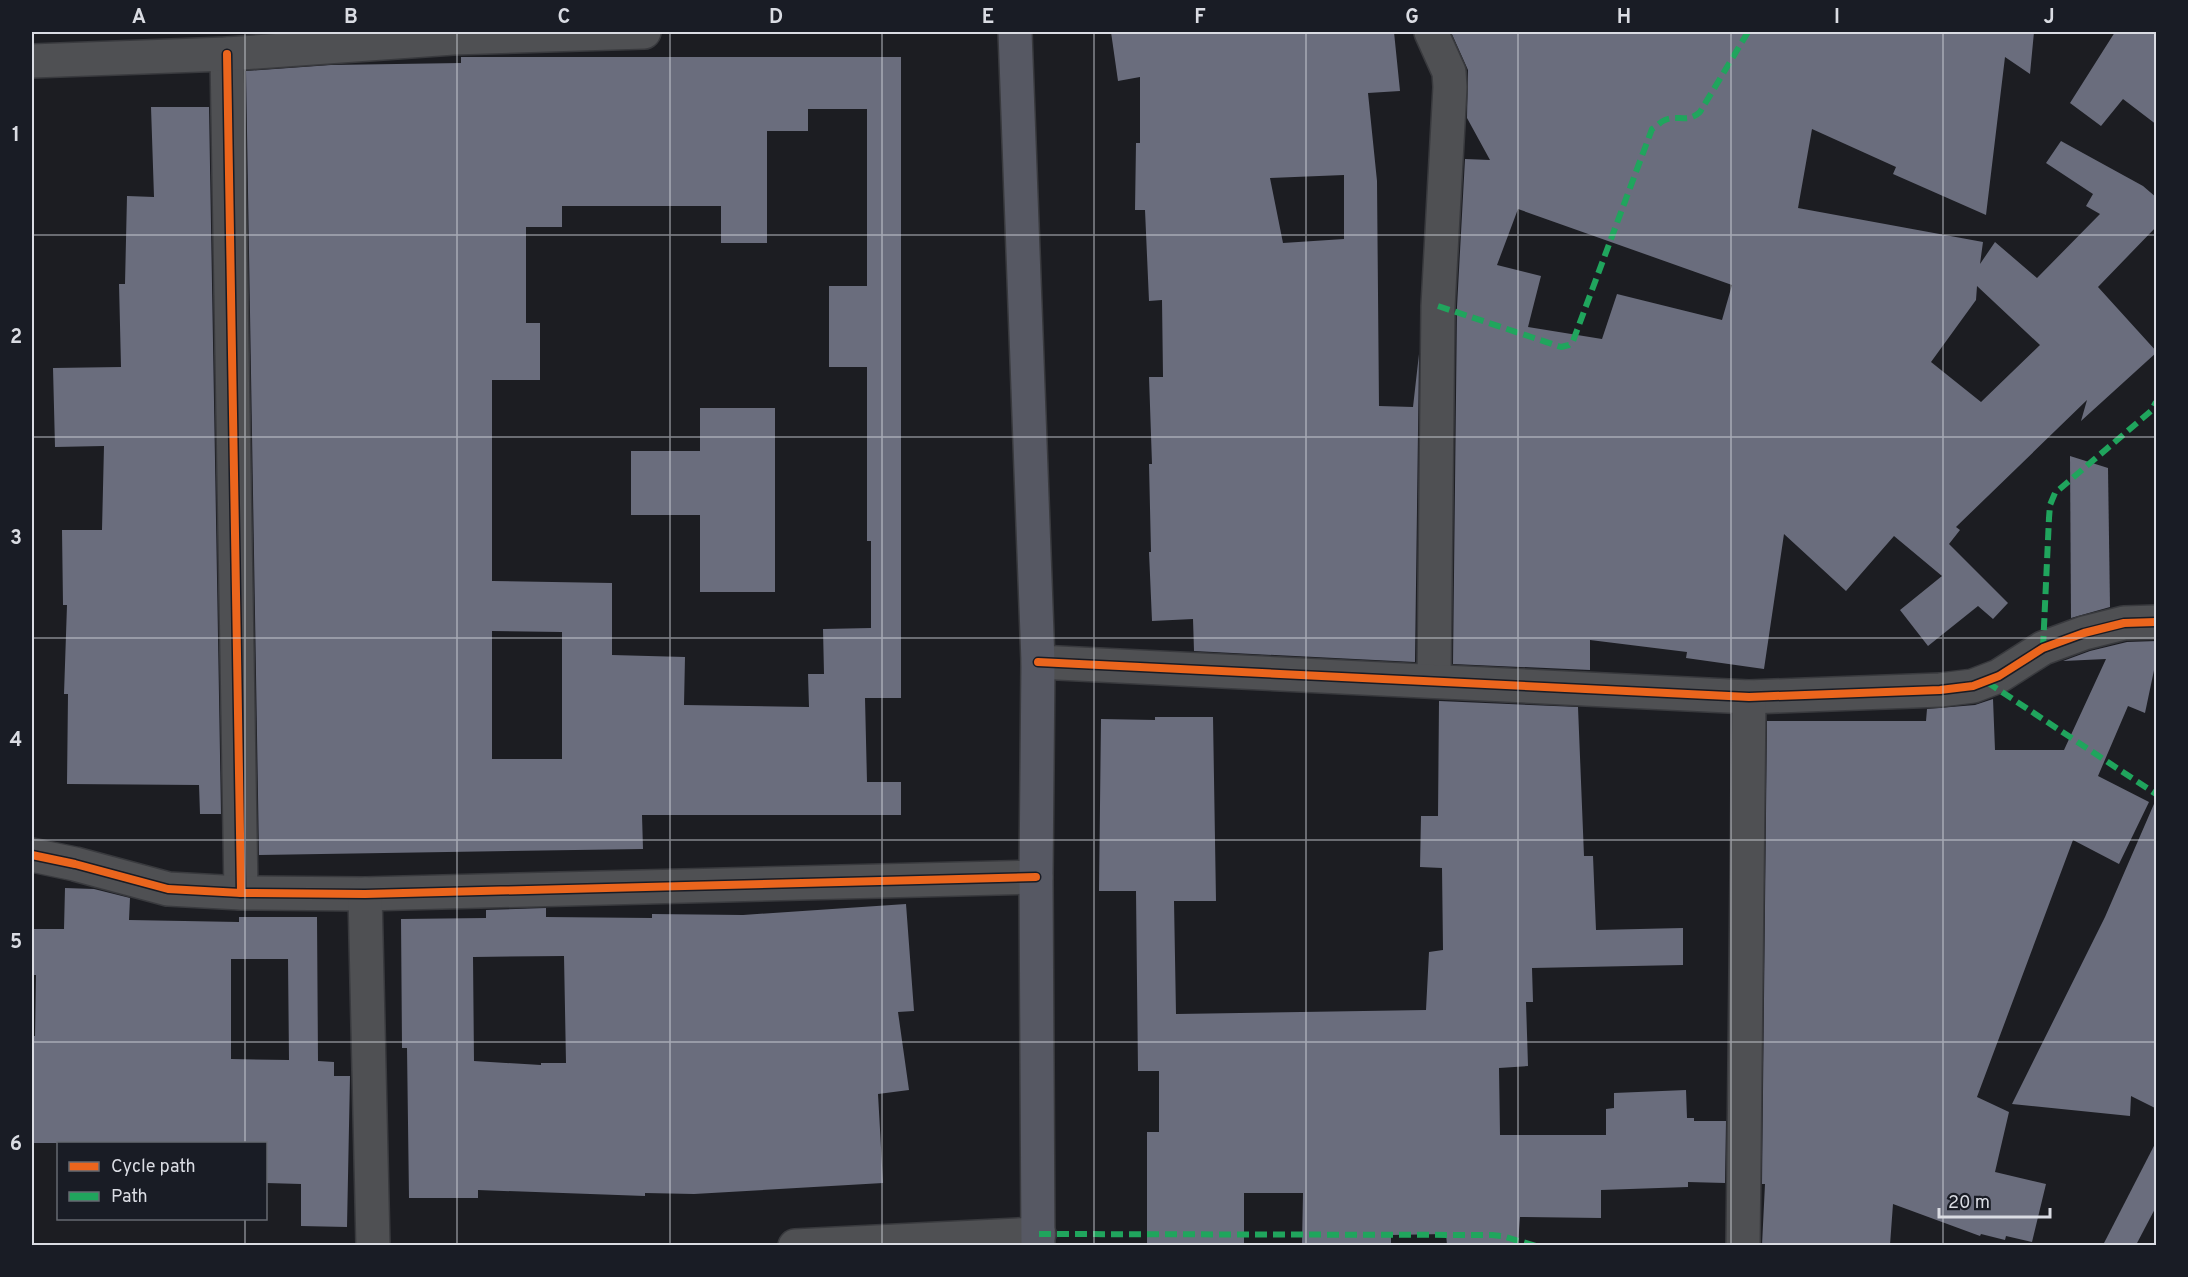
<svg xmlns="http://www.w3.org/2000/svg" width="2188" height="1277" font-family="Overpass,sans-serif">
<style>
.building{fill:#6a6d7d;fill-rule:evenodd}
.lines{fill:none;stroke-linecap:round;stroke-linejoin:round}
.street-casing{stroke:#393a3e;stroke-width:36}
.highway-casing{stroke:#393a3e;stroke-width:36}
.street{stroke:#4f5053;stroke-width:33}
.highway{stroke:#565863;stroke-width:33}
.quiet{stroke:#20a55d;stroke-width:6;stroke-dasharray:12 6;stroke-linecap:butt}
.cycleway-casing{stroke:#191c25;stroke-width:11}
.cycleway{stroke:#eb651d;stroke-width:8}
.grid{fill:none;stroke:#dadce3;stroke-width:1.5;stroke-opacity:0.55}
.neatline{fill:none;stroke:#dadce3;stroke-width:2}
.grid-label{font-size:20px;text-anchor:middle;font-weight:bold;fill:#dadce3}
</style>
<rect width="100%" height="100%" fill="#1c1d22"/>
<g class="building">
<path d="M1111 32H1394L1400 91 1368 93 1377 181 1379 406 1413 407 1419 354 1415 662 1194 651 1193 619 1152 621 1149 552H1151L1149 464H1152L1149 377H1163L1162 300 1149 301 1145 210H1135L1136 143H1140V77L1118 81ZM1344 175V239L1283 243 1270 178Z"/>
<path d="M1451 32H2034L2030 74 2005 57 1986 215 1893 174 1896 167 1812 129 1798 208 1983 242 1980 264 1995 242 2037 278 2100 214 2086 206 2093 194 2046 163 2061 141 2143 186 2157 198V226L2098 287 2157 352 2081 421 2087 400 1956 527 1960 530 1949 544 2008 603 1993 619 1978 606 1928 646 1900 610 1942 576 1894 536 1846 591 1784 534 1764 669 1686 658 1687 652 1590 640V670L1453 664 1457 307 1465 159 1490 160 1467 118 1468 70ZM1518 209 1732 285 1722 320 1617 294 1602 339 1528 327 1541 276 1497 265ZM1977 286 2040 345 1981 402 1931 362 1976 300Z"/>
<polygon points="2115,32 2157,32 2157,125 2123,99 2101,126 2070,103"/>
<path d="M461 57H901V698H865L867 782H901V815H642L643 849 259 855 246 71 331 65 461 63ZM808 109H867V286H829V367H867V541H871V628L823 629 824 674H808L809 707 684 705 685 657 612 655V583L492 581V380H540V323H526V227H562V206H721V243H767V131H808ZM492 631 562 632V759H492Z"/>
<polygon points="151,107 209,107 221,814 200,814 199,785 67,784 68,694 64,694 67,605 63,605 62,530 102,530 104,446 55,447 53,368 121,367 119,284 125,284 127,196 154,197"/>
<polygon points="700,408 775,408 775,592 700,592 700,515 631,515 631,451 700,451"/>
<polygon points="2070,456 2108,468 2110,607 2071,618"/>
<polygon points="2157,641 2157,656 2145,713 2128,706 2098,776 2149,802 2119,864 2073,840 1977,1097 2009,1112 1995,1172 2046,1184 2032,1242 2006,1236 2005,1240 1981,1234 1980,1236 1893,1204 1890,1245 1762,1245 1765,1184 1762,1184 1767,721 1926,721 1927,709 1975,705 1993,699 1995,750 2064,750 2106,659 2063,661 2090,651 2127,642"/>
<polygon points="1439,701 1578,707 1584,856 1593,856 1596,930 1683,928 1683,965 1532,968 1533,1002 1526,1002 1528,1066 1499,1068 1500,1135 1606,1135 1606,1109 1614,1108 1614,1093 1686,1090 1687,1118 1694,1118 1694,1121 1726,1121 1725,1183 1688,1182 1688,1187 1601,1190 1601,1218 1520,1217 1518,1245 1447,1245 1446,1234 1391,1235 1391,1245 1302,1245 1303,1193 1244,1193 1244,1245 1147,1245 1147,1132 1159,1132 1159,1071 1138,1071 1136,891 1099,891 1101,719 1155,720 1155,717 1213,717 1216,901 1174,901 1176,1014 1426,1010 1429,952 1443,950 1442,868 1420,867 1421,816 1438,816"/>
<polygon points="2157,797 2157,1109 2131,1096 2130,1116 2012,1104 2105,917"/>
<path d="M65 888 94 889 130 898 129 920 239 922V917H317L318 1061 334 1062V1076H350L347 1227 301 1226V1184L266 1183V1143H32V1036H35L36 975H32V929H64ZM231 959H288L289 1060 231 1059Z"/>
<path d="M906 904 914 1011 898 1012 909 1090 878 1094 883 1183 694 1194 645 1193V1196L478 1190V1198H409L407 1048H402L401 919 486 918V910L546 908V917L652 918V914L743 915ZM564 956 566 1063H541V1065L474 1061 473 957Z"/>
<polygon points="2157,1140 2157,1205 2136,1245 2103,1245"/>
</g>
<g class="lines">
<defs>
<g id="street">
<polyline points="1431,32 1449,72 1450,87 1438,306 1434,681"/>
<polyline points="227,54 241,893"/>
<polyline points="32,61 227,54 453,38 644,32"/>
<polyline points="1038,662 1749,697 1940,690 1973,686 1999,676 2043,648 2084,633 2124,623 2156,622"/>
<polyline points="32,855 75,864 168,889 241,893 365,894 1036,877"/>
<polyline points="365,894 373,1246"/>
<polyline points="795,1246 1039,1234"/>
<polyline points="1743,1246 1749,697"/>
</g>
<polyline id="highway" points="1015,32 1038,662 1036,877 1038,1246"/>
</defs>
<use href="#street" class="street-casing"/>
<use href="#highway" class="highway-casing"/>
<use href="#street" class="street"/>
<use href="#highway" class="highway"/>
<g class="quiet">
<path d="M1438 306 1561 347 1569 345 1573 341 1652 129C1656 127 1660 122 1665 120 1678 114 1687 124 1700 112L1748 32"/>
<polyline points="2043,648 2049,518 2050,505 2055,493 2151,411 2156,402"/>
<polyline points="1987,682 2156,794"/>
<polyline points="1039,1234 1492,1235 1502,1236 1536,1246"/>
</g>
<defs>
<g id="cycleway">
<polyline points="227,54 241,893"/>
<polyline points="1038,662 1749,697 1940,690 1973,686 1999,676 2043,648 2084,633 2124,623 2156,622"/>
<polyline points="32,855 75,864 168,889 241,893 365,894 1036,877"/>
</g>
</defs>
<use href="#cycleway" class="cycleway-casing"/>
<use href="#cycleway" class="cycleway"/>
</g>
<path class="grid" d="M245 32V1144M457 32V1246M670 32V1246M882 32V1246M1094 32V1246M1306 32V1246M1518 32V1246M1731 32V1246M1943 32V1246M32 235H2156M32 437H2156M32 638H2156M32 840H2156M32 1042H2156M245 1218V1246"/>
<rect width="2188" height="1277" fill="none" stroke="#191c25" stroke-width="66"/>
<rect x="57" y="1142" width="210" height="78" fill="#191c25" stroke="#666971" stroke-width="1.5"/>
<rect x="69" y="1162" width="30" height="9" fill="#eb651d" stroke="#666971" stroke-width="1.5"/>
<text x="111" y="1172" font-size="18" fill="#dadce3">Cycle path</text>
<rect x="69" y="1192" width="30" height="9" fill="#20a55d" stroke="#666971" stroke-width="1.5"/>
<text x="111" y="1202" font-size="18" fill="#dadce3">Path</text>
<path d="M1939 1208v9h111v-9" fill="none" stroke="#dadce3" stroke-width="3"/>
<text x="1948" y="1208" font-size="18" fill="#dadce3" stroke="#191c25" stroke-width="4.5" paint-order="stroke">20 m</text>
<rect x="33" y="33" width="2122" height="1211" class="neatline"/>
<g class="grid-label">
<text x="139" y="23">A</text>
<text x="351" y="23">B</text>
<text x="564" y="23">C</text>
<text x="776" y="23">D</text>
<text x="988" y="23">E</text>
<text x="1200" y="23">F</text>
<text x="1412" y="23">G</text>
<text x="1624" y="23">H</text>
<text x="1837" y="23">I</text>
<text x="2049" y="23">J</text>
<text x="16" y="141">1</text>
<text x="16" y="343">2</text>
<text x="16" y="544">3</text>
<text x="16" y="746">4</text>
<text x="16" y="948">5</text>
<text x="16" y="1150">6</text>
</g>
</svg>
